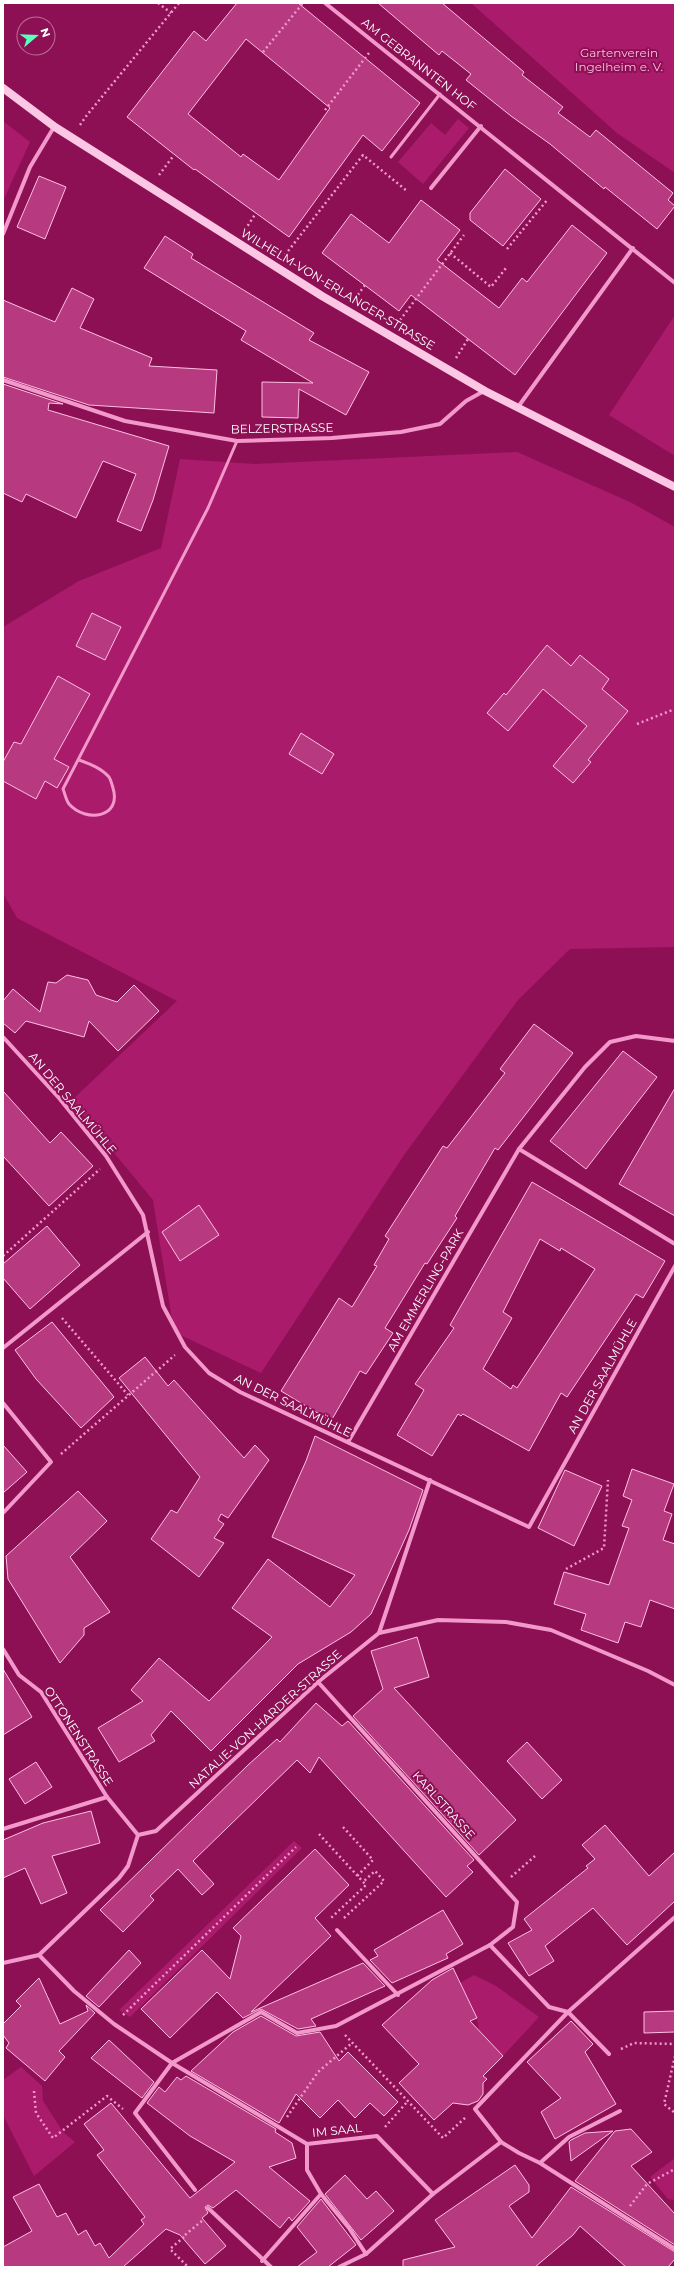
<svg xmlns="http://www.w3.org/2000/svg" width="678" height="2270" font-family="Montserrat,sans-serif">
<style>
.green{fill:#aa1b6b}
.building{fill:#b7397f;stroke:#fdbfe2;fill-rule:evenodd}
.lines{fill:none;stroke-linecap:round;stroke-linejoin:round}
.path{stroke:#f298cb;stroke-width:2.5;stroke-dasharray:2 3;stroke-linecap:butt}
.service{stroke:#f298cb;stroke-width:3}
.minor{stroke:#f298cb;stroke-width:4}
.secondary{stroke:#fcc7e4;stroke-width:8}
.labels{text-anchor:middle;dominant-baseline:central;stroke-width:4;stroke-linejoin:round;paint-order:stroke}
.park-label{font-size:12px;fill:#fdbfe2;stroke:#8d1055}
.street-label{font-size:12px;fill:#fff;stroke:#8d1055}
</style>
<rect width="100%" height="100%" fill="#8d1055"/>
<g class="green">
<polygon points="471,3 675,3 675,173 617,133"/>
<polygon points="458,119 469,128 423,184 398,162 431,123 445,135"/>
<polygon points="3,121 30,142 3,201"/>
<polygon points="675,315 675,456 609,415"/>
<polygon points="517,452 630,502 675,527 675,947 570,949 518,1000 404,1155 261,1373 174,1332 153,1200 71,1101 177,1001 17,918 3,893 3,627 79,581 161,548 180,459 255,464"/>
<polygon points="294,1841 302,1848 130,2017 119,2010"/>
<polygon points="474,1975 496,1986 539,2017 503,2056 479,2030 477,2018 460,1983"/>
<polygon points="21,2067 42,2086 43,2101 63,2132 75,2142 34,2176 3,2115 3,2080"/>
<polygon points="675,2158 675,2200 668,2199 650,2177"/>
</g>
<g class="building">
<path d="M237 3H298L420 103 382 151 363 135 289 237 195 169 194 170 127 117 194 31 206 41ZM246 39 330 108 279 180 243 154 241 157 188 114Z"/>
<polygon points="378,3 442,3 524,72 522,75 563,107 558,113 590,137 596,130 673,193 668,200 675,206 657,229 605,187 604,189 550,144 511,116 466,80 471,74 442,51 439,55"/>
<polygon points="505,169 541,199 503,246 470,220 470,213"/>
<polygon points="39,176 66,187 45,239 17,227"/>
<polygon points="421,200 460,230 437,260 499,308 522,278 527,282 572,225 607,253 515,375 411,295 399,311 322,253 351,214 389,243"/>
<polygon points="165,236 193,254 191,258 314,333 309,340 369,372 346,415 299,389 298,418 262,417 262,382 313,383 241,340 246,331 144,268"/>
<polygon points="72,288 94,299 80,328 152,358 149,366 217,370 214,413 89,405 3,377 3,300 55,322"/>
<polygon points="3,384 63,404 49,403 48,410 169,446 153,500 141,531 117,521 136,474 103,461 76,518 26,494 22,502 3,493"/>
<polygon points="92,613 121,627 105,660 76,646"/>
<polygon points="547,645 571,666 580,655 609,679 602,689 628,711 588,760 591,762 573,783 553,766 587,726 543,689 508,731 487,713 504,693 506,695"/>
<polygon points="58,676 90,694 54,759 69,767 57,788 45,781 36,799 3,781 3,762 14,742 21,744"/>
<polygon points="301,733 334,754 322,774 289,754"/>
<polygon points="67,975 88,980 96,995 117,1002 134,985 159,1011 118,1051 89,1021 84,1037 26,1021 15,1033 3,1023 3,1001 13,989 40,1012 48,982 56,983"/>
<polygon points="534,1024 573,1053 498,1150 495,1148 455,1216 457,1218 427,1264 425,1263 385,1328 393,1333 366,1374 360,1371 331,1421 281,1391 339,1298 352,1307 377,1266 374,1265 389,1239 385,1236 443,1146 447,1148 505,1073 500,1069"/>
<polygon points="623,1051 657,1077 586,1169 550,1141"/>
<polygon points="675,1088 675,1216 619,1184"/>
<polygon points="3,1091 50,1143 61,1132 93,1166 49,1206 3,1156"/>
<path d="M532 1182 665 1261 643 1298 636 1294 567 1397 561 1393 529 1451 463 1414 461 1416 458 1414 432 1456 397 1435 424 1390 415 1384 454 1328 450 1325ZM540 1239 560 1251 561 1248 595 1269 517 1388 513 1385 511 1389 483 1369 512 1318 503 1312Z"/>
<polygon points="199,1205 219,1235 180,1261 162,1232"/>
<polygon points="47,1226 80,1265 30,1309 3,1278 3,1264"/>
<polygon points="52,1322 114,1397 81,1428 36,1379 15,1350"/>
<polygon points="145,1357 168,1386 174,1380 244,1458 255,1445 269,1460 228,1518 221,1514 218,1520 224,1524 214,1538 224,1543 199,1577 151,1539 171,1510 177,1513 200,1477 119,1378"/>
<polygon points="315,1436 423,1490 409,1530 371,1614 351,1632 298,1664 211,1751 171,1711 151,1735 155,1741 119,1762 98,1728 143,1701 131,1690 159,1658 209,1701 272,1637 232,1608 268,1559 330,1607 355,1575 272,1537 306,1461"/>
<polygon points="3,1445 27,1472 3,1493"/>
<polygon points="632,1469 674,1484 664,1511 672,1514 663,1540 675,1544 675,1609 650,1600 641,1627 625,1622 618,1643 581,1630 586,1614 554,1604 564,1572 609,1585 629,1528 622,1526 632,1500 623,1496"/>
<polygon points="565,1470 602,1486 574,1546 538,1528"/>
<polygon points="78,1491 107,1521 70,1557 110,1612 84,1628 84,1635 60,1663 8,1579 6,1556"/>
<polygon points="417,1637 429,1677 394,1688 516,1820 479,1855 353,1716 383,1689 371,1651"/>
<polygon points="3,1669 32,1717 3,1735"/>
<polygon points="316,1703 342,1726 348,1721 474,1860 467,1866 473,1872 446,1897 319,1757 310,1773 297,1760 193,1861 214,1884 202,1895 178,1869 150,1896 154,1900 123,1932 100,1910 248,1765 277,1739 280,1742"/>
<polygon points="527,1742 562,1780 542,1799 507,1761"/>
<polygon points="36,1762 52,1787 25,1804 9,1779"/>
<polygon points="91,1811 100,1843 52,1856 67,1893 41,1904 25,1868 3,1878 3,1840 43,1823"/>
<polygon points="605,1825 649,1876 675,1852 675,1901 627,1945 593,1908 545,1946 554,1961 529,1976 508,1943 532,1930 524,1919 588,1868 586,1866 595,1859 582,1845"/>
<polygon points="315,1849 349,1885 315,1918 331,1936 251,2012 363,1963 385,1986 311,2019 316,2026 298,2029 261,2009 243,2018 217,1992 170,2038 141,2009 202,1950 230,1979 241,1936 233,1928"/>
<polygon points="443,1910 463,1944 446,1954 448,1958 392,1983 370,1960 378,1956 374,1950"/>
<polygon points="129,1950 141,1963 99,2007 86,1996"/>
<polygon points="453,1968 477,2018 470,2021 503,2056 483,2076 487,2079 483,2083 483,2094 478,2101 468,2105 453,2103 434,2120 399,2083 419,2064 382,2025 432,1980"/>
<polygon points="39,1978 60,2024 88,2011 86,2005 95,2013 59,2051 65,2057 45,2081 6,2048 9,2043 3,2035 3,2024 21,2006 16,2001"/>
<polygon points="675,2011 675,2032 644,2033 644,2012"/>
<polygon points="261,2016 296,2036 320,2032 339,2061 348,2052 398,2102 384,2116 370,2103 355,2118 338,2100 320,2118 296,2094 279,2123 191,2071 233,2032"/>
<polygon points="571,2021 593,2044 585,2052 616,2104 555,2139 541,2112 561,2098 527,2062"/>
<polygon points="109,2040 154,2082 142,2098 91,2058"/>
<polygon points="186,2076 276,2129 275,2132 292,2143 296,2158 269,2167 310,2201 292,2221 289,2217 280,2228 236,2190 213,2208 208,2205 205,2207 208,2213 202,2218 226,2246 205,2264 180,2235 166,2229 123,2267 3,2267 3,2247 32,2231 13,2197 39,2184 57,2217 66,2213 78,2235 86,2230 95,2246 100,2243 109,2258 144,2224 141,2220 145,2217 97,2155 104,2150 84,2124 111,2103 190,2198 235,2162 190,2136 147,2103 159,2087 165,2092 177,2077 181,2080"/>
<polygon points="631,2129 652,2152 631,2166 675,2214 675,2245 575,2181 615,2131"/>
<polygon points="613,2131 571,2161 569,2142 571,2140 585,2133"/>
<polygon points="515,2165 529,2185 529,2192 509,2206 532,2238 571,2187 675,2252 675,2259 668,2267 626,2267 580,2226 573,2235 535,2267 403,2267 403,2260 455,2247 435,2220"/>
<polygon points="345,2175 367,2199 376,2191 394,2211 361,2240 325,2194"/>
<polygon points="321,2199 356,2245 328,2267 297,2267 317,2252 297,2227"/>
</g>
<g class="lines">
<g class="path">
<polyline points="158,3 171,13"/>
<polyline points="263,52 303,3"/>
<polyline points="325,110 369,53"/>
<polyline points="80,125 87,115 179,3"/>
<polyline points="159,175 174,155"/>
<polyline points="245,230 256,213"/>
<polyline points="507,249 548,199"/>
<polyline points="450,253 491,287 506,268"/>
<polyline points="285,255 363,155 407,191"/>
<polyline points="355,299 365,285"/>
<polyline points="397,324 464,235"/>
<polyline points="456,358 468,339"/>
<polyline points="637,724 675,709"/>
<polyline points="3,1256 100,1169"/>
<polyline points="62,1318 128,1395"/>
<polyline points="61,1454 175,1355"/>
<polyline points="566,1569 604,1548 608,1480"/>
<polyline points="343,1827 373,1860 357,1876"/>
<polyline points="319,1834 366,1885 331,1918"/>
<polyline points="511,1877 535,1856"/>
<polyline points="344,1918 384,1881 375,1871 363,1882"/>
<polyline points="123,2015 296,1847"/>
<polyline points="345,2035 443,2138 466,2117"/>
<polyline points="621,2049 634,2043 675,2044"/>
<polyline points="675,2056 664,2104 675,2113"/>
<polyline points="34,2091 36,2113 53,2138 107,2096 123,2109"/>
<polyline points="287,2117 318,2072 352,2043"/>
<polyline points="385,2127 407,2102"/>
<polyline points="630,2206 647,2184 675,2169"/>
<polyline points="185,2235 203,2220"/>
<polyline points="184,2237 170,2249 188,2267"/>
</g>
<g class="service">
<polyline points="391,157 440,94"/>
<path d="M79 760C90 764 101 768 109 777 111 780 112 785 113 788 122 818 86 823 69 804 66 800 65 794 63 789L208 508 237 441"/>
</g>
<g class="minor">
<polyline points="325,3 675,283"/>
<polyline points="431,188 481,126"/>
<polyline points="3,234 30,167 54,127"/>
<polyline points="3,380 125,421 237,441 332,438 401,432 440,424 466,401 484,391"/>
<polyline points="518,407 633,248"/>
<polyline points="3,1037 59,1098 106,1156 143,1215 163,1306 185,1347 209,1373 240,1392 529,1527 675,1266"/>
<polyline points="519,1149 585,1067 610,1042 636,1036 675,1041"/>
<polyline points="3,1348 148,1232"/>
<polyline points="3,1403 51,1462 3,1513"/>
<polyline points="348,1442 519,1149 675,1244"/>
<polyline points="379,1633 430,1480"/>
<polyline points="3,1649 19,1675 41,1692 107,1797 138,1835"/>
<polyline points="3,1829 107,1797"/>
<polyline points="138,1835 156,1831 318,1682 379,1633 438,1620 506,1622 551,1630 648,1671 675,1685"/>
<polyline points="675,1917 568,2012 475,2109 501,2142 519,2153 540,2163 675,2249"/>
<polyline points="337,1930 398,1995"/>
<polyline points="490,1945 549,2007 568,2012"/>
<polyline points="39,1955 74,1991 114,2024 172,2063 307,2144 377,2136 433,2194 501,2142"/>
<polyline points="39,1955 119,1878 128,1866 138,1835"/>
<polyline points="3,1963 39,1955"/>
<polyline points="568,2012 609,2054"/>
<polyline points="540,2163 569,2137 620,2111"/>
<polyline points="195,2190 135,2113 172,2063 261,2012 297,2033 336,2026 490,1945 513,1927 517,1902 318,1682"/>
<polyline points="321,2194 349,2228 366,2254"/>
<polyline points="208,2208 271,2267"/>
<polyline points="262,2261 321,2194 307,2170 307,2144"/>
<polyline points="339,2267 366,2254 433,2194"/>
</g>
<polyline class="secondary" points="3,88 55,127 322,296 485,391 675,487"/>
</g>
<g class="labels">
<g class="park-label">
<text x="619" y="52">Gartenverein<tspan x="619" dy="14">Ingelheim e. V.</tspan></text>
</g>
<g class="street-label">
<text transform="translate(419 64) rotate(38)">AM GEBRANNTEN HOF</text>
<text transform="translate(338 289) rotate(31)">WILHELM-VON-ERLANGER-STRASSE</text>
<text transform="translate(282 428) rotate(-1)">BELZERSTRASSE</text>
<text transform="translate(73 1103) rotate(50)">AN DER SAALMÜHLE</text>
<text transform="translate(425 1290) rotate(-60)">AM EMMERLING-PARK</text>
<text transform="translate(602 1376) rotate(-61)">AN DER SAALMÜHLE</text>
<text transform="translate(293 1405) rotate(26)">AN DER SAALMÜHLE</text>
<text transform="translate(265 1719) rotate(-42)">NATALIE-VON-HARDER-STRASSE</text>
<text transform="translate(79 1736) rotate(57)">OTTONENSTRASSE</text>
<text transform="translate(444 1805) rotate(48)">KARLSTRASSE</text>
<text transform="translate(337 2130) rotate(-6)">IM SAAL</text>
</g>
</g>
<rect width="678" height="2270" fill="none" stroke="#ffffff" stroke-width="8"/>
<g transform="translate(36 36) rotate(71)"><circle r="19" fill="#8d1055" stroke="#bb7099"/>
<path d="M0-3L7 15L0 10L-7 15Z" fill="#5affbc"/>
<text y="-6" font-size="11" font-weight="bold" text-anchor="middle" fill="#ffffff">N</text>
</g>
</svg>
